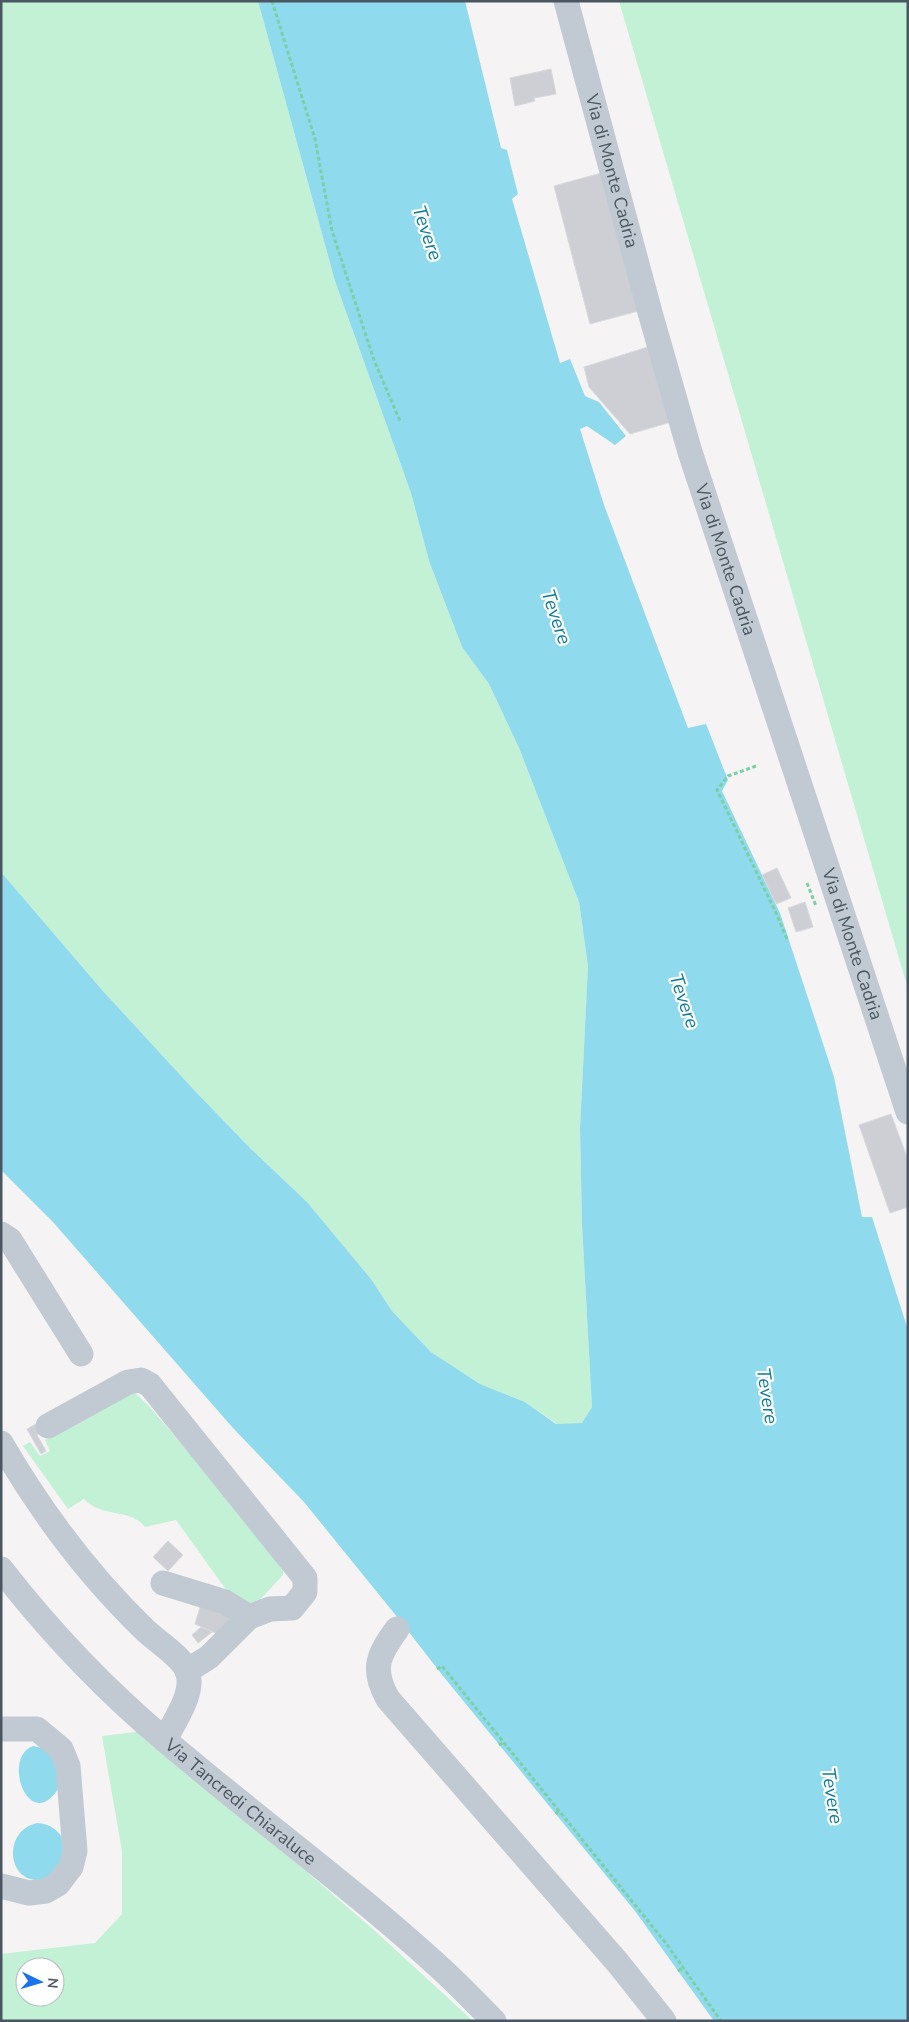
<svg xmlns="http://www.w3.org/2000/svg" width="909" height="2022" font-family="'Nunito Sans',sans-serif">
<style>
.green{fill:#c3f1d5;fill-rule:evenodd}
.water{fill:#90daee}
.building{fill:#cdcfd5;stroke:#d7d9de}
.lines{fill:none;stroke-linecap:round;stroke-linejoin:round}
.path{stroke:#7ad0a6;stroke-width:3;stroke-dasharray:4 2.5;stroke-linecap:butt}
.minor{stroke:#c1cad2;stroke-width:25}
.labels{text-anchor:middle;dominant-baseline:central;stroke-width:4.5;stroke-linejoin:round;paint-order:stroke}
.street-label{font-size:18px;fill:#4a5661;stroke:#fff}
.water-label{font-size:19px;font-style:italic;fill:#0c7c9b;stroke:#fff}
</style>
<rect width="100%" height="100%" fill="#f5f3f3"/>
<g class="green">
<polygon points="1,1 258,1 335,281 411,493 429,561 462,647 489,684 519,748 579,902 588,966 580,1128 582,1225 592,1407 582,1424 557,1424 525,1402 480,1384 431,1352 392,1311 371,1279 307,1202 251,1149 195,1091 102,990 1,872"/>
<polygon points="619,1 908,1 908,989"/>
<path d="M134 1392 150 1407 270 1549 283 1567V1575L254 1606 230 1595 176 1520 145 1527C131 1508 101 1518 84 1499L68 1509 23 1446 30 1442 40 1456 50 1451 45 1440 128 1393Z"/>
<path d="M143 1731 374 1930 473 2021H1V1954L95 1943 122 1914V1851L102 1736ZM25 1967H55V1997H25Z"/>
</g>
<g class="water">
<polygon points="258,1 465,1 501,148 507,150 518,194 512,199 560,363 570,359 585,396 599,402 626,436 615,445 587,426 580,429 604,505 688,728 706,724 728,780 722,791 780,913 834,1077 862,1217 872,1217 908,1330 908,2021 714,2021 635,1911 443,1676 398,1618 304,1502 233,1428 53,1222 1,1170 1,872 102,990 195,1091 251,1149 307,1202 371,1279 392,1311 431,1352 480,1384 525,1402 556,1424 582,1423 592,1407 582,1225 580,1128 588,966 579,902 519,748 489,684 462,647 429,561 411,493 335,281"/>
<path d="M33 1746 51 1750 61 1784C31 1839 0 1758 33 1746Z"/>
<path d="M37 1823C51 1824 58 1830 65 1842L60 1869C55 1872 48 1878 43 1879 9 1887 0 1832 37 1823Z"/>
</g>
<g class="building">
<polygon points="551,69 556,94 534,98 535,101 515,106 510,78"/>
<polygon points="605,172 642,310 590,324 554,186"/>
<polygon points="651,346 671,422 630,434 589,387 584,367"/>
<polygon points="777,868 791,898 776,904 762,875"/>
<polygon points="805,902 813,927 796,932 788,908"/>
<polygon points="891,1114 908,1160 908,1207 890,1213 859,1125"/>
<polygon points="36,1424 42,1432 37,1435 46,1451 41,1454 27,1429"/>
<polygon points="168,1541 183,1555 168,1571 153,1557"/>
<polygon points="201,1604 231,1618 222,1636 195,1624"/>
<polygon points="201,1627 212,1632 198,1643 192,1635"/>
</g>
<g class="lines">
<g class="path">
<polyline points="272,1 315,139 332,231 374,360 400,421"/>
<polyline points="756,766 728,776 717,790 777,915 787,939"/>
<polyline points="807,883 816,906"/>
<polyline points="437,1669 442,1666 665,1942 721,2021"/>
<polyline points="499,1745 504,1742"/>
<polyline points="556,1814 559,1810"/>
<polyline points="678,1971 684,1967"/>
</g>
<g class="minor">
<path id="s1" d="M566 1 651 316 690 452 908 1112"/>
<polyline points="1,1234 10,1240 81,1354"/>
<polyline points="48,1426 128,1382 141,1380 150,1385 305,1578 305,1592 292,1608 270,1609 249,1617 209,1657 187,1671"/>
<path d="M1 1443C41 1512 88 1575 145 1630 156 1641 184 1658 188 1673 194 1695 174 1721 165 1740"/>
<path id="s2" d="M1 1569C50 1632 105 1690 166 1741 255 1817 350 1886 437 1965 457 1983 475 2002 494 2021"/>
<polyline points="163,1583 225,1602 249,1617"/>
<path d="M397 1629C378 1655 371 1669 388 1699L618 1963 664 2021"/>
<polyline points="1,1729 37,1729 61,1749 68,1766 75,1851 71,1867 58,1884 46,1891 29,1893 1,1886"/>
</g>
</g>
<g class="labels">
<g class="street-label">
<text stroke="none"><textPath href="#s1" startOffset="176">Via di Monte Cadria</textPath></text>
<text stroke="none"><textPath href="#s1" startOffset="581">Via di Monte Cadria</textPath></text>
<text stroke="none"><textPath href="#s1" startOffset="986">Via di Monte Cadria</textPath></text>
<text stroke="none"><textPath href="#s2" startOffset="335">Via Tancredi Chiaraluce</textPath></text>
</g>
<g class="water-label">
<text transform="translate(427 233) rotate(71)">Tevere</text>
<text transform="translate(556 617) rotate(71)">Tevere</text>
<text transform="translate(684 1001) rotate(71)">Tevere</text>
<text transform="translate(767 1396) rotate(81)">Tevere</text>
<text transform="translate(832 1796) rotate(81)">Tevere</text>
</g>
</g>
<rect width="909" height="2022" fill="none" stroke="#4a5661" stroke-width="5"/>
<g transform="translate(40 1982) rotate(95)"><circle r="24" fill="#ffffff" stroke="#b7bbc0"/>
<path d="M0-4L9 19L0 12L-9 19Z" fill="#1a73e8"/>
<text y="-8" font-size="14" font-weight="bold" text-anchor="middle" fill="#4a5661">N</text>
</g>
</svg>
